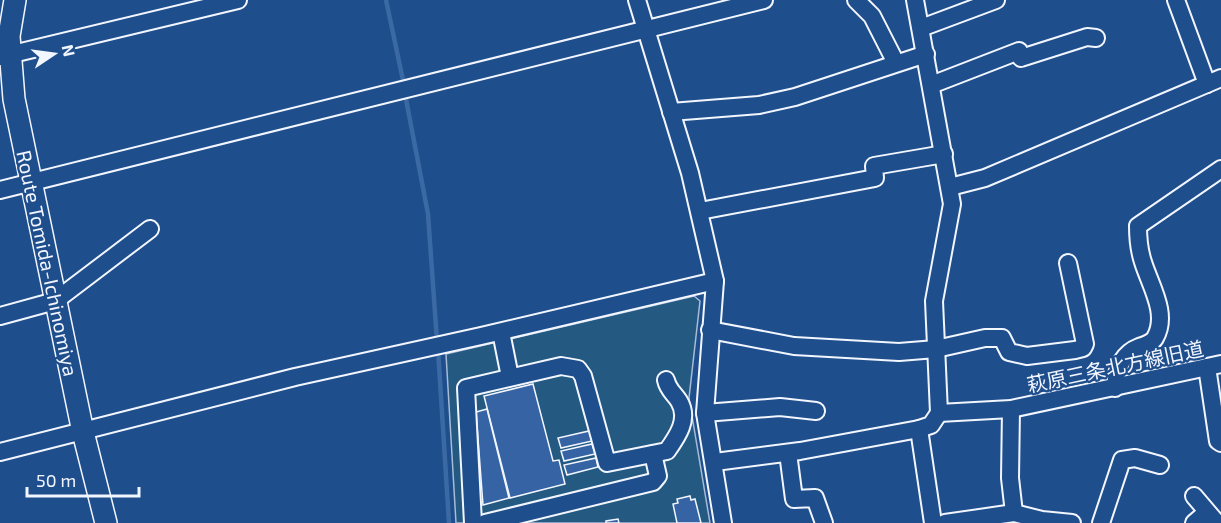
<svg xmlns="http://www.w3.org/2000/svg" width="1221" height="523" font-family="'Exo 2','Noto Sans JP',sans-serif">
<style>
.green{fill:#245a82;stroke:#a8bbd7;stroke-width:1.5}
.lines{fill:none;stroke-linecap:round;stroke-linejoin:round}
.stream{stroke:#3b69a3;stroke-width:4.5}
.building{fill:#3563a3;stroke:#f2f6ff;stroke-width:1.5}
.minor-casing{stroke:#f2f6ff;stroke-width:20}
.major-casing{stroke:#f2f6ff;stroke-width:24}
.minor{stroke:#1f4e8c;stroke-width:16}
.major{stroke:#1f4e8c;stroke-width:21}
.labels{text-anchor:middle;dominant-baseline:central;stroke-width:4.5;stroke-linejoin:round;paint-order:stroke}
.street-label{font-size:20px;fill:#f2f6ff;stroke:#1f4e8c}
</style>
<rect width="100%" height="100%" fill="#1f4e8c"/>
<polygon class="green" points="694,296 700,301 689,398 710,523 456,523 446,354"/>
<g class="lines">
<g class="stream">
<polyline points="386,0 404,85"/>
<polyline points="405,94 428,214 437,341"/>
<polyline points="438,349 449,523"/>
</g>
</g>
<g class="building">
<polygon points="533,384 553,461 559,460 565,484 510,498 484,396"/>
<polygon points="487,409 509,498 483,505 476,412"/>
<polygon points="589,431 592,441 561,448 558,438"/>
<polygon points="592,444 595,454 564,461 561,451"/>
<polygon points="596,458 598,467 567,475 564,465"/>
<polygon points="690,496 691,500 695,499 701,523 677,523 673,504 678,503 677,499"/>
<polygon points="618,519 619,523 606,523 606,521"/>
</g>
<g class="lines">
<defs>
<g id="minor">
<polyline points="637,0 690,173 715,281 705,413 723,523"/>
<polyline points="856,0 872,16 896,63"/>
<polyline points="915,0 952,204 934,301 939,413 931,425 919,429 933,523"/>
<polyline points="1176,0 1207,84"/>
<polyline points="921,28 996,0"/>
<polyline points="0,57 238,0"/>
<polyline points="931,85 1019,51 1021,58 1087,37 1096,38"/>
<polyline points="671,112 759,105 795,97 926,54"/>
<polyline points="950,187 985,178 1221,78"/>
<polyline points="0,190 764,0"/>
<polyline points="700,211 875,178 874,166 944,154"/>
<polyline points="0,316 55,301 150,229"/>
<polyline points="710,330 794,346 899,352 936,349 985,338 1002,338 1009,352 1027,356 1075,350 1083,348 1085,344 1068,263"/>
<polyline points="501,332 510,377"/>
<polyline points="1207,367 1218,441 1221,443"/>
<path d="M1115 388C1116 370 1121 354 1139 347 1145 345 1152 343 1155 338 1169 314 1150 285 1143 262 1139 250 1138 238 1138 226L1221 169"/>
<polyline points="1011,409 1010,478 1014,513"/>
<polyline points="705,413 780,407 816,411"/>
<polyline points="939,413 1011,409 1221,364"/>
<polyline points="0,452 295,377 481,336 715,281"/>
<polyline points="788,453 794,499 815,498 824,523"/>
<polyline points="715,462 800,451 919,429"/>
<polyline points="1194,496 1217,523"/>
<path d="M473 523 466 388 561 366 578 369 583 376 607 463 667 451C677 437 690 419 679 401 674 393 668 390 666 380"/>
<polyline points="485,523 653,482 658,476 653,454"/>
<polyline points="945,523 1014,513 1042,520 1072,523"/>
<polyline points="1101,523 1122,460 1135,458 1160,465"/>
<polyline points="1194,523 1207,512"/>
</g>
<polyline id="major" points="15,0 9,36 14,99 83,432 106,523"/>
</defs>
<use href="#minor" class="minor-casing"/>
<use href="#major" class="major-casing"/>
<use href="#minor" class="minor"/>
<use href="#major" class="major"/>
</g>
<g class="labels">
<g class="street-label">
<text transform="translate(48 263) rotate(78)">Route Tomida-Ichinomiya</text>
<text transform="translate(1115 366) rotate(-12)">萩原三条北方線旧道</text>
</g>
</g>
<g transform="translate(54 54) rotate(77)" stroke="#1f4e8c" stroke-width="4.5" paint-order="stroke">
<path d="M0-4.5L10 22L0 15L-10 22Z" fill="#f2f6ff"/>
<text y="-9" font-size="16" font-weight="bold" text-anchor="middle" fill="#f2f6ff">N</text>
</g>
<path d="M27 487v9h112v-9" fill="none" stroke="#f2f6ff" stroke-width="3"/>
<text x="36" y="487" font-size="18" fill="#f2f6ff" stroke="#1f4e8c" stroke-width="4.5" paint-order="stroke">50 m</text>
</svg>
